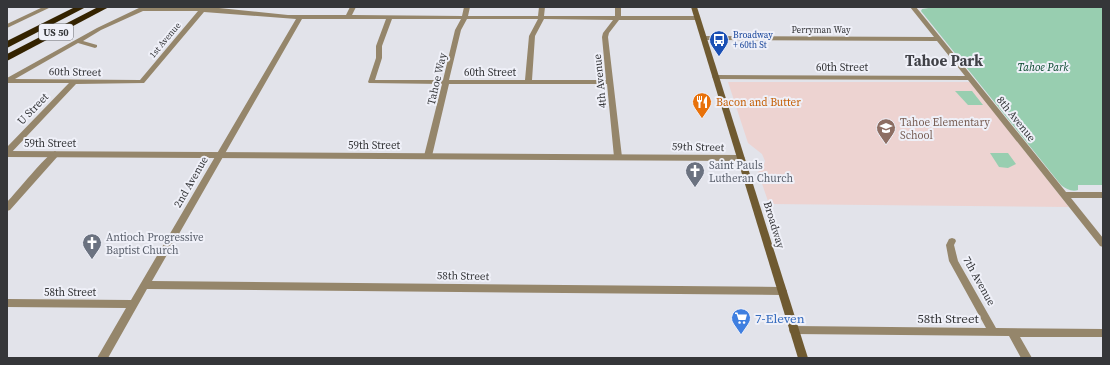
<svg xmlns="http://www.w3.org/2000/svg" width="1110" height="365" font-family="'Source Serif 4',serif">
<style>
.education{fill:#edd3d1}
.green{fill:#98ceb0}
.lines{fill:none;stroke-linecap:round;stroke-linejoin:round}
.minor{fill:#95866b;fill-rule:evenodd}
.tertiary{fill:#95866b;fill-rule:evenodd}
.secondary{fill:#6f5a31;fill-rule:evenodd}
.motorway{fill:#342300;fill-rule:evenodd}
.labels{text-anchor:middle;dominant-baseline:central;stroke-width:4;stroke-linejoin:round;paint-order:stroke}
.far-street-label{font-size:9px;fill:#353639;stroke:#eff0f8}
.far-transit-label{font-size:9px;fill:#164399;stroke:#eff0f8;text-anchor:start}
.shield{fill:#eff0f8;stroke:#6d6e72;stroke-width:1}
.shield-label{font-size:10px;font-weight:bold;fill:#353639}
.street-label{font-size:11px;fill:#353639;stroke:#eff0f8}
.park-label{font-size:11px;font-style:italic;fill:#05452b;stroke:#eff0f8}
.food-label{font-size:11px;fill:#c56008;stroke:#eff0f8;text-anchor:start}
.education-label{font-size:11px;fill:#785e54;stroke:#eff0f8;text-anchor:start}
.worship-label{font-size:11px;fill:#5b616d;stroke:#eff0f8;text-anchor:start}
.near-shop-label{font-size:13px;fill:#366cbe;stroke:#eff0f8;text-anchor:start}
.near-street-label{font-size:13px;fill:#353639;stroke:#eff0f8}
.district-label{font-size:15px;font-weight:bold;fill:#404147;stroke:#eff0f8}
</style>
<rect width="100%" height="100%" fill="#e2e3ea"/>
<polygon class="education" points="728,82 970,82 1069,207 769,204 758,172 763,168 765,161 762,154 748,143"/>
<g class="green">
<path d="M935 7H1103V185H1078V190C1072 192 1066 189 1061 185L921 11 922 9Z"/>
<polygon points="955,91 972,91 983,105 968,105"/>
<polygon points="990,153 1008,153 1016,164 1008,168 999,167"/>
</g>
<g class="lines">
<g class="minor">
<path d="M141 7 219 8 288 15H346L350 7H356L352 15 462 16 464 7H470L468 16H538L539 7H545L544 16H615V7H621V16H697L700 18 697 20H619L609 33 608 37 622 157 618 160 614 157 607 84H449L432 156 428 159 425 158 424 156 442 84 369 83 368 82 376 58V46L386 19H302L152 281 782 287 785 288 787 291 785 294 782 295 147 289 108 358H97L126 308 7 307V299L131 300 296 19 204 12 144 83 76 84 10 154 7 155V147L69 83H7V78L97 28ZM143 11H198L140 80 15 79 78 43 95 48 97 47V45L83 41 101 30ZM392 19H461L455 30 443 80H375L382 58V46ZM467 19H538L529 36 525 80H449L461 30ZM544 19 613 20 603 33 602 37 606 80H532L535 36Z"/>
<polygon points="910,7 916,7 1066,192 1103,192 1103,198 1071,198 1103,238 1103,247 1100,246 968,80 715,79 712,77 715,75 965,76 937,41 704,40 701,38 704,36 934,37"/>
<path d="M55 151 59 154 58 156 10 210 7 211V202C16 193 46 155 55 151Z"/>
<polygon points="952,238 955,239 956,241 954,245 958,261 996,328 1103,329 1103,337 1020,337 1032,358 1021,358 1009,336 794,334 790,333 789,330 790,327 794,326 986,328 949,261 946,245 949,239"/>
</g>
<g class="tertiary">
<polygon points="43,7 51,7 7,28 7,24"/>
<polygon points="7,151 741,155 745,158 741,161 7,157"/>
</g>
<polygon class="secondary" points="691,7 697,7 808,358 798,358"/>
<g class="motorway">
<polygon points="75,7 86,7 7,48 7,41"/>
<polygon points="98,7 109,7 7,61 7,54"/>
</g>
</g>
<defs>
<symbol id="bus-pin" viewBox="-11 -11 22 30"><path d="M0 17L-7.5 6A9.5 9.5 0 1 1 7.5 6Z" fill="#1a4fb4" stroke="#eff0f8"/><path d="M-5-6H5V4H4V6H2V4H-2V6H-4V4H-5ZM-3.5-4V0h7V-4ZM-3.5 1.2v1.5H-2V1.2ZM2 1.2v1.5H3.5V1.2Z" fill="#fff"/></symbol>
<symbol id="restaurant-pin" viewBox="-11 -11 22 30"><path d="M0 17L-7.5 6A9.5 9.5 0 1 1 7.5 6Z" fill="#e8710a" stroke="#eff0f8"/><path d="M-5-6h1v4h1v-4h1v4h1v-4h1v5L-1.5 .5V6h-2V.5L-5-1ZM5-6V6H3V1.5H1.5Q1.5-4 5-6Z" fill="#fff"/></symbol>
<symbol id="school-pin" viewBox="-11 -11 22 30"><path d="M0 17L-7.5 6A9.5 9.5 0 1 1 7.5 6Z" fill="#8d6e63" stroke="#eff0f8"/><path d="M0-5L7-2L0 1L-7-2ZM-4 1L0 2.5L4 1V4Q0 6-4 4Z" fill="#fff"/></symbol>
<symbol id="church-pin" viewBox="-11 -11 22 30"><path d="M0 17L-7.5 6A9.5 9.5 0 1 1 7.5 6Z" fill="#6b7280" stroke="#eff0f8"/><path d="M-1.2-6h2.4v3.5h3.3v2.4h-3.3V6h-2.4V-.1h-3.3v-2.4h3.3Z" fill="#fff"/></symbol>
<symbol id="supermarket-pin" viewBox="-11 -11 22 30"><path d="M0 17L-7.5 6A9.5 9.5 0 1 1 7.5 6Z" fill="#3f7fe0" stroke="#eff0f8"/><path d="M-6-5.5h2.5l.6 2H6L4.5 2H-2.5L-4.4-4H-6ZM-1.5 3.2a1.3 1.3 0 1 0 .1 0ZM3 3.2a1.3 1.3 0 1 0 .1 0Z" fill="#fff"/></symbol>
</defs>
<g fill-rule="evenodd">
<use href="#bus-pin" x="708" y="29" width="22" height="30"/>
<use href="#restaurant-pin" x="691" y="91" width="22" height="30"/>
<use href="#school-pin" x="875" y="117" width="22" height="30"/>
<use href="#church-pin" x="684" y="160" width="22" height="30"/>
<use href="#church-pin" x="81" y="232" width="22" height="30"/>
<use href="#supermarket-pin" x="730" y="307" width="22" height="30"/>
</g>
<g class="labels">
<g class="far-street-label">
<text x="821" y="30">Perryman Way</text>
<text transform="translate(165 40) rotate(-50)">1st Avenue</text>
</g>
<g class="far-transit-label">
<text x="733" y="35">Broadway<tspan x="733" dy="10">+ 60th St</tspan></text>
</g>
<rect class="shield" x="39" y="24" width="34" height="16" rx="3"/>
<g class="shield-label">
<text x="56" y="32">US 50</text>
</g>
<g class="street-label">
<text x="842" y="67">60th Street</text>
<text transform="translate(75 72) rotate(1)">60th Street</text>
<text x="490" y="72">60th Street</text>
<text transform="translate(437 79) rotate(-77)">Tahoe Way</text>
<text transform="translate(600 81) rotate(-96)">4th Avenue</text>
<text transform="translate(33 109) rotate(-46)">U Street</text>
<text transform="translate(1016 119) rotate(51)">8th Avenue</text>
<text x="50" y="143">59th Street</text>
<text x="374" y="145">59th Street</text>
<text transform="translate(698 147) rotate(1)">59th Street</text>
<text transform="translate(191 182) rotate(-60)">2nd Avenue</text>
<text transform="translate(774 225) rotate(73)">Broadway</text>
<text transform="translate(463 276) rotate(1)">58th Street</text>
<text transform="translate(979 281) rotate(61)">7th Avenue</text>
<text x="70" y="292">58th Street</text>
</g>
<g class="park-label">
<text x="1043" y="67">Tahoe Park</text>
</g>
<g class="food-label">
<text x="716" y="102">Bacon and Butter</text>
</g>
<g class="education-label">
<text x="900" y="122">Tahoe Elementary<tspan x="900" dy="13">School</tspan></text>
</g>
<g class="worship-label">
<text x="709" y="165">Saint Pauls<tspan x="709" dy="13">Lutheran Church</tspan></text>
<text x="106" y="237">Antioch Progressive<tspan x="106" dy="13">Baptist Church</tspan></text>
</g>
<g class="near-shop-label">
<text x="755" y="318">7-Eleven</text>
</g>
<g class="near-street-label">
<text x="948" y="318">58th Street</text>
</g>
<g class="district-label">
<text x="944" y="60">Tahoe Park</text>
</g>
</g>
<rect width="1110" height="365" fill="none" stroke="#353639" stroke-width="16"/>
</svg>
